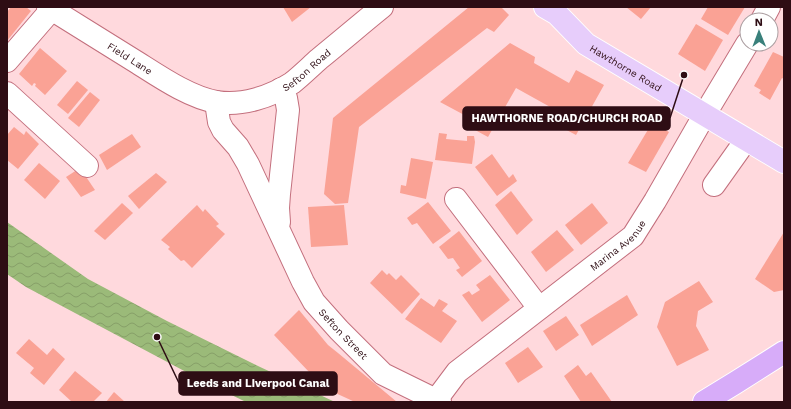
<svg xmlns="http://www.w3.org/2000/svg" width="791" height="409" font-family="'Work Sans',sans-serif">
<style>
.water{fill:url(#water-waves)}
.building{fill:#faa295}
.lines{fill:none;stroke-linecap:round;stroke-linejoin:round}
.minor-casing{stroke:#c36f7d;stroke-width:24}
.major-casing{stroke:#fff;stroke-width:24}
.highway-casing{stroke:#fff;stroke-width:24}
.minor{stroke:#fff;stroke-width:22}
.major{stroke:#e7cdfb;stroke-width:22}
.highway{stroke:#d7acf9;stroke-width:22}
.labels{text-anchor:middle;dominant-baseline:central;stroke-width:3;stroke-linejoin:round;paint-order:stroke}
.street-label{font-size:10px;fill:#2e0d14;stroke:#fff}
.leader{fill:none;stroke:#2e0d14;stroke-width:1.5}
.callout-dot{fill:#2e0d14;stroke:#fff;stroke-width:1.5}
.callout{fill:#2e0d14;stroke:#2e0d14;stroke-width:1.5}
.callout-label{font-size:11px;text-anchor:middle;font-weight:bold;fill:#fff}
</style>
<defs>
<pattern id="water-waves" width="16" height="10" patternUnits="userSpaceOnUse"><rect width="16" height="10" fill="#9bba79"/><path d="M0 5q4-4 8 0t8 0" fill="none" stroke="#869f68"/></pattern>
</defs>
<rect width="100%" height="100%" fill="#ffd9dd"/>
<polygon class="water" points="7,222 88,279 167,321 258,366 335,402 246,402 205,382 26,287 7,274"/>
<g class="building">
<polygon points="11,7 26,7 31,11 7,41 7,12"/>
<polygon points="283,7 311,7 292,22"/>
<polygon points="469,7 501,7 509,15 494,32 487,28 359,127 348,203 335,204 324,194 333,118"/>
<polygon points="626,7 651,7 641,19"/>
<polygon points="708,7 745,7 728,35 701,19"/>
<polygon points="696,24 723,40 705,71 678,54"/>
<polygon points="510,43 535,57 534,63 569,83 576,70 604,85 576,135 546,119 552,108 516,88 488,137 464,124 468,117 440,102"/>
<polygon points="40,48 67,71 45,95 35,86 36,84 34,83 32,86 19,74"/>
<polygon points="773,52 784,57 784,79 782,78 770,100 759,93 761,90 754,86"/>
<polygon points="77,81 88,90 68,114 57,105"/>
<polygon points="90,92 100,100 79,127 68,118"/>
<polygon points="652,123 669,132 646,172 628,163"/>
<polygon points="14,127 24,135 26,131 39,144 18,169 7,160 7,135"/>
<polygon points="439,133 447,134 446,139 467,141 467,136 474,136 475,142 472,164 435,160"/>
<polygon points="132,134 141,147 107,170 99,155"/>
<polygon points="492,154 509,178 513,174 517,181 497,196 475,167"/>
<polygon points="411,158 433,162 426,199 400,193 401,185 406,186"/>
<polygon points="39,163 60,181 45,199 24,180"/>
<polygon points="80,168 95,190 81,197 66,177"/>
<polygon points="156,173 167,182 139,209 128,196"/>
<polygon points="511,191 533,220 517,235 495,205"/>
<polygon points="428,202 451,231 433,244 417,223 412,225 407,218"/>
<polygon points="122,203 133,213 105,240 94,231"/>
<polygon points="592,203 608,223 581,245 565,225"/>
<polygon points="197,205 203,212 205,209 219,224 216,226 225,234 192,268 184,260 181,261 168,249 170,247 161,240"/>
<polygon points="344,205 348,245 311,247 308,207"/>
<polygon points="557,230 574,250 546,272 531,252"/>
<polygon points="459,231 482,261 462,277 456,270 460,268 453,258 448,259 439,247"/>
<polygon points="784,232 784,290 774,292 755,279"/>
<polygon points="382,270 387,275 389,273 396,280 401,275 420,294 402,314 370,283"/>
<polygon points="490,275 510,300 482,322 462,295 469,291 472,295 480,290 476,285"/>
<polygon points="699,281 713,302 698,311 696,326 709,350 677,366 657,327 665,302"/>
<polygon points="627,295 638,315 592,346 580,325"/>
<polygon points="421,298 434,307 439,299 448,304 442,311 457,321 441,343 405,319"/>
<polygon points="299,310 328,345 338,353 397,402 355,402 307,380 310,373 274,335"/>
<polygon points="566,316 579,335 556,351 543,331"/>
<polygon points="29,339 47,355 53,348 65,359 44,385 30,373 34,368 16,353"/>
<polygon points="528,347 543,367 518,383 505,363"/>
<polygon points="578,365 586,376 591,372 612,402 581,402 564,376"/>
<polygon points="75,371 102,393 93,402 72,402 59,390"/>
<polygon points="114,392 125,402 106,402"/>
</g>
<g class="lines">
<defs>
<g id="minor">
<path id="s1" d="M48 7C78 26 108 44 138 63 160 77 191 98 217 102 242 106 270 97 292 83 301 76 310 67 319 59 340 42 361 24 382 7"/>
<polyline points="762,20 769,7"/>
<polyline points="7,61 52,9"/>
<polyline points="7,93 87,166"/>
<path id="s2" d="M216 102 219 122 223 130 238 147 248 164 303 282 314 302 339 330 383 374 440 402"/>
<polyline points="714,185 746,140"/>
<polyline points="456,199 539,308"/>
<polyline points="279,222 278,208 279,194 288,110 286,98 281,89"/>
<path id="s3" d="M436 400 457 372 633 236 655 201 705 114 747 44"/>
</g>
<g id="major">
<path id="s4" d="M545 7 557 14 586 44 784 162"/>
</g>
<polyline id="highway" points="704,402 735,383 784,352"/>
</defs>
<use href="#minor" class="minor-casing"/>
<use href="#major" class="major-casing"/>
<use href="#highway" class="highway-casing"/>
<use href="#minor" class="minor"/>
<use href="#major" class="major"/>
<use href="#highway" class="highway"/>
</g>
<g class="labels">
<g class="street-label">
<text stroke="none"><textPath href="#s1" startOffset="97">Field Lane</textPath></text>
<text stroke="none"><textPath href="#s4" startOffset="102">Hawthorne Road</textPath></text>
<text stroke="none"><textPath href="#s1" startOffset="293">Sefton Road</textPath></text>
<text stroke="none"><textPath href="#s3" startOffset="240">Marina Avenue</textPath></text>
<text stroke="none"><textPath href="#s2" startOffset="268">Sefton Street</textPath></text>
</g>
</g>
<path class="leader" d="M684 75L670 118M157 337L179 383"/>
<g class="callout-dot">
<circle cx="684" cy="75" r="4"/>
<circle cx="157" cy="337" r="4"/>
</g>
<g class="callout">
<rect x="463" y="107" width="207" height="23" rx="4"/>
<rect x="179" y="372" width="158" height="23" rx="4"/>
</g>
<g class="callout-label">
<text x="567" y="122">HAWTHORNE ROAD/CHURCH ROAD</text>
<text x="258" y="387">Leeds and Liverpool Canal</text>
</g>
<rect width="791" height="409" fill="none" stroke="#2e0d14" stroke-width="16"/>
<g transform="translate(759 32) rotate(359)"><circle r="19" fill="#ffffff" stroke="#ab9ea1"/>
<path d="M0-3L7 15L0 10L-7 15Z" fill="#39807b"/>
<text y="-6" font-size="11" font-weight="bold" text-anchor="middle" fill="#2e0d14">N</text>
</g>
</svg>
